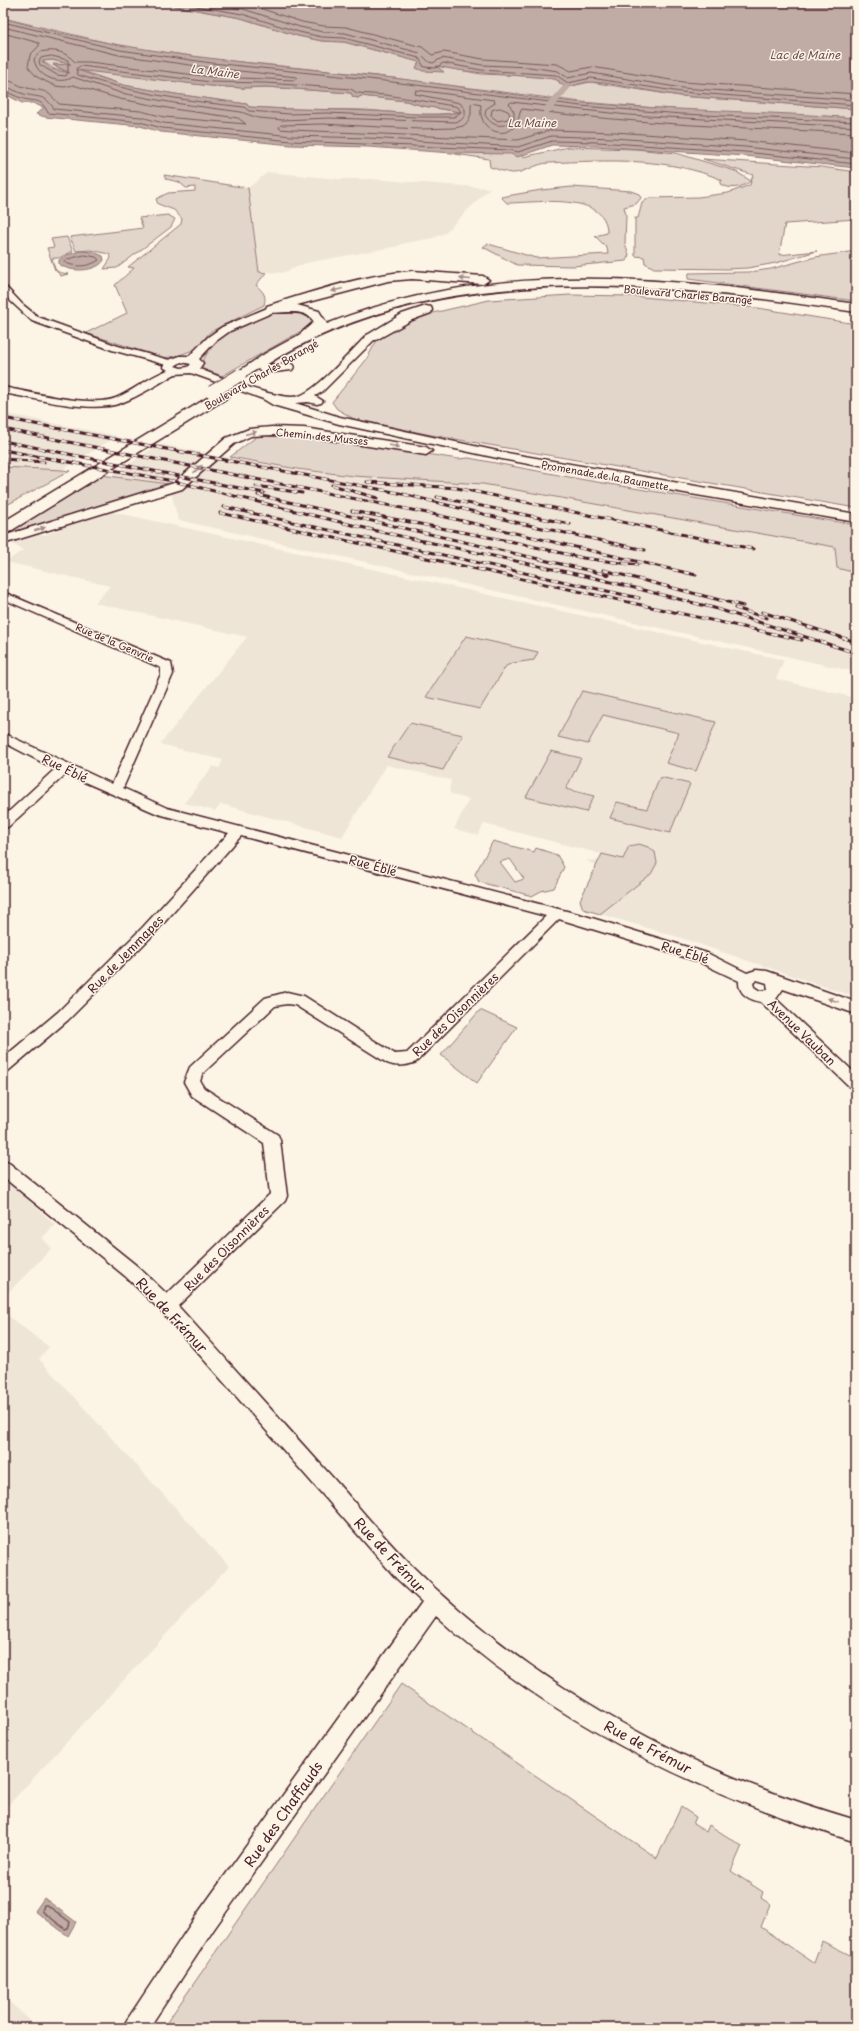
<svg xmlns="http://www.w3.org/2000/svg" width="859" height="2031" font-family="'Playpen Sans',sans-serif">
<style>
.built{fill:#eee5d7}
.green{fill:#e2d5ca;stroke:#967a7a;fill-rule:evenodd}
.water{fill:#c0aca5;stroke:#917474;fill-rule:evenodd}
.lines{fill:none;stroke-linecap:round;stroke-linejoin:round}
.shore-far1{stroke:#79575c;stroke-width:1}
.shore{stroke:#79575c;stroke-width:1.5}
.canal{fill:#c0aca5;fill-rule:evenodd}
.minor-casing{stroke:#4a1f2b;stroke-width:3}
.tertiary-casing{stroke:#4a1f2b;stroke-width:3}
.trunk-casing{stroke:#4a1f2b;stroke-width:3}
.minor{fill:#fcf5e5;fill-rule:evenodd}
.tertiary{fill:#fcf5e5;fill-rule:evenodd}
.trunk{fill:#fcf5e5;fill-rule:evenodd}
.rail-casing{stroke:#4a1f2b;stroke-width:3}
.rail{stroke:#fcf5e5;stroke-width:2;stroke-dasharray:6;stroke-linecap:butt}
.trunk-bridge-casing{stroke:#4a1f2b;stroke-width:14;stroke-linecap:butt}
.trunk-bridge{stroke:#fcf5e5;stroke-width:12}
.oneway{fill:#a38a88}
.labels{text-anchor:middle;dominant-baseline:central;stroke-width:3;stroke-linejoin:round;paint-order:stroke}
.far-street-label{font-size:10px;fill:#4a1f2b;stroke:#fcf5e5}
.far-water-label{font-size:11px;font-style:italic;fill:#6d4950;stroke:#fcf5e5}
.street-label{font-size:12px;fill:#4a1f2b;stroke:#fcf5e5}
.near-street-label{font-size:14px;fill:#4a1f2b;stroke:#fcf5e5}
</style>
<rect width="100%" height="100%" fill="#fcf5e5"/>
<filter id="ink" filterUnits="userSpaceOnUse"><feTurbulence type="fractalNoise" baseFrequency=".025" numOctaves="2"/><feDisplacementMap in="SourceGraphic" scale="8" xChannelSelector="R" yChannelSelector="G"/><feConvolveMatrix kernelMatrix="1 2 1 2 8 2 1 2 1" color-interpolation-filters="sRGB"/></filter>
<g filter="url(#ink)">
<g class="built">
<polygon points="268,172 339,179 372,179 490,188 445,233 433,238 401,244 399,246 306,263 282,273 268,272 266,273 259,272 248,188"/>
<polygon points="3,413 117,436 62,470 3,467"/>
<polygon points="159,444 297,470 353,476 483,484 835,547 837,568 856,573 856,672 178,520 169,484 111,476"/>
<polygon points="109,511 784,660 776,679 856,698 856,980 851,993 846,994 678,937 583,909 580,900 596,866 586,860 598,861 601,854 484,824 478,835 454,829 469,799 455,796 449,792 451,780 386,765 342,837 221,804 215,811 184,803 213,766 219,768 223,760 160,744 247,637 95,603 110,586 6,562 23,550 9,542 31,535 44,535 58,530 67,524"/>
<polygon points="3,1180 20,1192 55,1225 42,1238 52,1248 3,1298"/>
<polygon points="3,1312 49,1347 39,1359 229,1566 3,1811"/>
<polygon points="3,1996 38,2028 3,2028"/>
</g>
<g class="green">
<polygon points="3,3 158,3 241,18 298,36 322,41 344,42 420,62 417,66 433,65 481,74 528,76 555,79 567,87 590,82 680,96 856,109 856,118 682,110 581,102 369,75 212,59 121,46 3,18"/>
<polygon points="52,60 75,65 53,64 57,68 73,74 59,72 42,61"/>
<path d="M77 69 211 86 243 88 266 87 351 93 353 97 358 98 361 96 406 101 423 106 461 112C429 117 395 112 363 110 325 109 287 110 249 107L246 104 175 94 123 85Z"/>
<path d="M568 147 635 149 676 153 735 171 751 181 753 175 703 159 822 167 856 172V219L785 224 779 255 817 251 776 263 748 268 726 269 654 268 645 263 644 257 635 256V218H638L642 203 649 198 698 197 728 193 750 185 751 181C742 188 730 190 720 184L722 180C669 157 606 160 549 163 536 163 524 174 511 173 504 172 497 169 490 167L489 159 455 154 454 148 518 153 523 157Z"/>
<path d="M164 175 248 188 259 272 266 273 256 285C263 292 267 295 264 305L210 332 196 349 177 356 163 358 86 333 127 313 115 285 134 268 128 267 181 224 182 219 174 210 158 204 156 199 168 193 195 191V187L186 188 179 182 166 179Z"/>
<path d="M572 187 631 191 639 194 641 198 636 204 624 207 626 215 625 243 629 255 626 261 573 266 517 265 483 247 487 244 492 245 536 258 608 254 607 248 595 236 607 233C608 191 534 203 507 203L501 197 541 190Z"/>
<polygon points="168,215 175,219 171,227 117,268 104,269 111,258 109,254 91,250 76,251 70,237 143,228 139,218"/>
<path d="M67 237 73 251 59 258H52C55 272 56 272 68 274L61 276 55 270 47 248 54 247 51 239Z"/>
<polygon points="856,251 856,301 688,279 689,273 749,272 771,269 815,257"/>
<polygon points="570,295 632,296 758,308 856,324 856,508 431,435 354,419 337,409 332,402 366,360 377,340 420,316 489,300"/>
<polygon points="286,312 304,313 313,319 310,326 222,376 203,369 201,364 212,345 222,335 264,314"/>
<polygon points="260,434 313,436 458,459 469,458 585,480 856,525 856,573 837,568 835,547 483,484 353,476 297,469 230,457"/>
<polygon points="3,467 62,470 70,471 3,507"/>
<polygon points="101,475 169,484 3,535 91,483"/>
<polygon points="466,636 538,652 534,660 513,663 506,666 480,709 426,697"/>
<polygon points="582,691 716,722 696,771 666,763 679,733 603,715 588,744 558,737"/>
<polygon points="410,723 463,735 443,770 387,757"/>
<polygon points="551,751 581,758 566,789 594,796 586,812 526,797"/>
<polygon points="660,777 690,784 670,833 610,818 617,802 647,809"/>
<path d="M493 841 534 852 536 848 557 855 564 867 554 888 541 891 532 896 479 882 475 874ZM510 859 524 879 515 882 500 862Z"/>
<polygon points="639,844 648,847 655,852 657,863 651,874 600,914 583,909 580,900 602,854 623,859 629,846"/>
<polygon points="480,1010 517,1027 477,1083 441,1055"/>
<polygon points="401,1684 657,1858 681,1807 696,1817 693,1824 706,1832 709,1825 742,1846 731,1871 763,1892 761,1898 770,1904 761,1927 814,1963 822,1941 856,1958 856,2028 163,2028"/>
</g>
<g class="water">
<path d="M158 3H856V109L680 96 605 83 587 82 568 87 560 84 559 81 555 79C516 74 476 75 436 66L444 72 423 71 416 68 419 62 344 42 322 41 298 36 241 18Z"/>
<path d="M3 18C123 53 242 62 365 75 438 82 511 96 584 103 675 111 765 111 856 118V168L745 156 596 146 552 145 517 157 511 154 452 153 368 147 291 145 161 132 140 126 45 117 36 114 44 108 33 103H22L3 93ZM52 60 71 64 53 65 70 73 51 69 42 61ZM77 70 211 86 243 88 266 87 351 93 353 97 358 98 361 96 406 101 423 106 460 112C434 118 398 112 372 111 331 109 290 110 249 107L247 104 175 94 123 85Z"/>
<path d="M80 251 94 252 103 256 104 260C97 272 70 273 59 264V260L67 255Z"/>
<polygon points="44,1898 76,1922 68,1936 35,1911"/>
</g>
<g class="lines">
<g class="shore-far1">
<polyline points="179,3 242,14 299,32 322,37 344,38 419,58 424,67 436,68 443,63 481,70 556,75 568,83 591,78 681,92 856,105"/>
<polyline points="207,3 243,9 300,27 323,32 345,33 420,53 429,62 433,63 442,58 482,65 529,67 558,71 568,78 591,73 682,88 856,100"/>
<polyline points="244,3 302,22 324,26 346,27 422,47 432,55 444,52 483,59 557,64 571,71 592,67 683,82 856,94"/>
<polyline points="3,22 120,50 212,63 369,79 581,106 682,114 856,122"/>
<path d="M3 27 119 55 211 68 297 77 295 80 212 77 89 62H75C65 51 54 49 40 52L34 59C36 76 59 86 73 77L121 93 174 103 241 112 258 118 283 120 329 118 455 122 460 121 465 116V109L460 103 415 94 416 90 494 100 495 103 486 109 485 115C492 127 504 129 514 119V112L509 104 511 102 628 115 856 127"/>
<path d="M3 33 39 43V46L30 55 28 67 37 77 55 86 65 87 73 85 120 99 173 109 238 118 246 124 164 117 141 111 59 104C45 88 45 92 27 88 18 86 12 80 3 79"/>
<polygon points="52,56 68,60 68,72 66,76 57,75 40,65 39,61 41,58"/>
<path d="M81 66 211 82 266 83 351 89 357 93 386 95 454 106 458 107 461 112 454 117H416L327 113 290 114 249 111 244 107C187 101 132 93 78 75L76 69Z"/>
<path d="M3 85C10 88 17 92 24 94 39 98 45 94 54 109L141 117 163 123 292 136 368 138 518 147 551 136 613 138 745 147 856 159"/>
<path d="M3 90C9 93 15 96 21 98 35 103 40 96 48 113L140 122 162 128 291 141 511 150 518 152 552 141 597 142 745 152 856 164"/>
<polygon points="500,108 508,111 510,115 508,119 498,121 491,116 492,110"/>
<path d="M856 133C744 128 633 124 522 109 518 114 520 121 515 126 505 138 486 132 482 118 480 114 481 109 481 105L473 103 471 105V114L468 122 463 126 454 128 420 129 323 124 281 125 279 127 280 129 292 130 518 140 551 130 614 132 746 141 856 153"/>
<path d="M85 255 96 257 99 260C89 267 75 268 64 262L65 260Z"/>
</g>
<polygon class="shore" points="44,1905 47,1905 70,1922 68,1928 65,1929 42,1911"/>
<polygon class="canal" points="564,85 571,87 549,113 543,113 543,109"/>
<defs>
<g id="minor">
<polygon points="3,286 6,287 22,304 38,317 118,346 173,361 175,363 170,366 112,350 32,321 3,294"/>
<path d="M174 368 177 369V373C159 383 140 396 121 403 90 414 35 398 3 393V387C29 392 93 408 116 398 135 390 154 373 174 368Z"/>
<path d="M3 592 171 663 173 674 123 788 167 808 582 915 707 953 747 973 756 970 767 971 856 1002V1014L783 989 776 999 856 1074V1089L850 1087 761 1002C750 1000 738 994 739 981L697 961 559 919 416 1062C406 1066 397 1067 387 1063L295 1005 287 1004 275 1006 202 1074 200 1082 204 1088 278 1135 280 1140 287 1196 285 1201 178 1306C230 1363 281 1421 333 1478 359 1507 384 1538 411 1565 502 1656 618 1730 737 1779 776 1795 816 1808 856 1820V1842C703 1795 555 1725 436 1616L214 1929 149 2028H123L127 2020 198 1913 422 1602 397 1579 161 1311 125 1276 3 1177V1161L9 1163 137 1266 167 1294 270 1194 264 1143 192 1096 184 1082 190 1067 265 998 287 992 304 996 395 1054 407 1053 546 916 241 836 153 935 68 1020 8 1071 3 1073V1058L58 1012 143 927 229 833 158 814 66 774 8 827 3 828V817L55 769 3 742V733L112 784 161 674V668L3 599ZM757 980 767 983 768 990 760 991 754 987 753 983Z"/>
</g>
<g id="tertiary">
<path d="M272 306 277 309 276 311 230 331 216 341 199 359 203 363 199 369C219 376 280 402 299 396 318 390 352 350 367 335L371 334 376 337 375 339 322 392 315 396 323 401 321 403 317 404 308 402 295 403 340 417 502 452 856 514V522L679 492 502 459 339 424 273 405 263 399 191 373 175 374 163 367 166 361 180 356H189L208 337 222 327ZM181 362 191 364 188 367 181 368 175 366Z"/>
<polygon points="272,427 304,428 426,447 432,451 426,455 304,436 272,435 251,436 234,444 182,489 3,544 3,536 174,483 226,438 249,429"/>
</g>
<g id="trunk">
<path d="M412 271 483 276 489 280 483 284 412 279 388 281 297 305 319 311 327 324C496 256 681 278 856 304V312C666 283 437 256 266 365L292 364 294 367 292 370 265 373 258 369 240 379 235 378 233 375 266 353 299 335 314 322C304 306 282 315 267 312L266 309 267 306C314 291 363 275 412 271Z"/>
<polygon points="426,306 431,307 432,310 431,313 412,320 376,340 366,340 364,337 402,314"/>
<polygon points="222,391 227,392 229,395 227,398 9,532 3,534 3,522 217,392"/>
</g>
</defs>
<use href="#minor" class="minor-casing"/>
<use href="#tertiary" class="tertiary-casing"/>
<use href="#trunk" class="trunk-casing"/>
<use href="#minor" class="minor"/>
<use href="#tertiary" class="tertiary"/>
<use href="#trunk" class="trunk"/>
<defs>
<g id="rail">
<polyline points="3,418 399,493 519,523 645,550"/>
<polyline points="3,429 437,515 696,575"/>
<polyline points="3,441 264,493"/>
<polyline points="3,450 173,481 377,531 599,579 714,608 856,653"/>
<polyline points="3,459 44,462"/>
<polyline points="367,482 457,488 753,549"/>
<polyline points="332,485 377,498"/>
<polyline points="256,486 302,493"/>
<polyline points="258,495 609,575"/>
<polyline points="437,497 570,524"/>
<polyline points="224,507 639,598"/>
<polyline points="352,511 514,542 583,558 637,565"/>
<polyline points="220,513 802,640"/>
<polyline points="603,570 743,606"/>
<polyline points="735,608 767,618"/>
<polyline points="762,612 856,642"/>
</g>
</defs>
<use href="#rail" class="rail-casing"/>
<use href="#rail" class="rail"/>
<defs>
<polyline id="trunk-bridge" points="212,392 240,375"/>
</defs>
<use href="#trunk-bridge" class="trunk-bridge-casing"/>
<use href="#trunk-bridge" class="trunk-bridge"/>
</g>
<defs><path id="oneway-solid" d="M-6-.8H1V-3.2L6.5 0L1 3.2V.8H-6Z"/></defs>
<g class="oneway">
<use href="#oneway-solid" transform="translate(465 279) rotate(-175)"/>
<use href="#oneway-solid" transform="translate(337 290) rotate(166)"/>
<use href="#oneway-solid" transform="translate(251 433) rotate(-13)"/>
<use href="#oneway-solid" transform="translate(394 446) rotate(10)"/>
<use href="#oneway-solid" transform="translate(198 469) rotate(-40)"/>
<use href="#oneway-solid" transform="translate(40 529) rotate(-17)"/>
<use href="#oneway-solid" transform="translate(833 1000) rotate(-161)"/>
</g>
</g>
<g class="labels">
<g class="far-street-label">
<text transform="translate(688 294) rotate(5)">Boulevard Charles Barangé</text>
<text transform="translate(261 374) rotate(-30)">Boulevard Charles Barangé</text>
<text transform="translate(322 436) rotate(6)">Chemin des Musses</text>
<text transform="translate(605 475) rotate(10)">Promenade de la Baumette</text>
<text transform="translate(115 642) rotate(23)">Rue de la Genvrie</text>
</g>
<g class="far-water-label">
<text x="805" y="54">Lac de Maine</text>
<text transform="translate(215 71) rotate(7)">La Maine</text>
<text x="532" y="122">La Maine</text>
</g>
<g class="street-label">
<text transform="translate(65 768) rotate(26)">Rue Éblé</text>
<text transform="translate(373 865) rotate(15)">Rue Éblé</text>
<text transform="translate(685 952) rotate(17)">Rue Éblé</text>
<text transform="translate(125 954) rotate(-46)">Rue de Jemmapes</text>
<text transform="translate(455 1014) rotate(-44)">Rue des Oisonnières</text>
<text transform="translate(802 1032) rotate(44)">Avenue Vauban</text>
<text transform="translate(226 1248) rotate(-45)">Rue des Oisonnières</text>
</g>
<g class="near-street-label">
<text transform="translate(172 1315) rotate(47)">Rue de Frémur</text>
<text transform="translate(390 1555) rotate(47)">Rue de Frémur</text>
<text transform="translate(648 1747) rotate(28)">Rue de Frémur</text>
<text transform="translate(283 1814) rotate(-55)">Rue des Chaffauds</text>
</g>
</g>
<rect width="859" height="2031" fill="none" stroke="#fcf5e5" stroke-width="16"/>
<rect x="8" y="8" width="843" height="2015" fill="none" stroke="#4a1f2b" stroke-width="1.5" filter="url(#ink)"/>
</svg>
